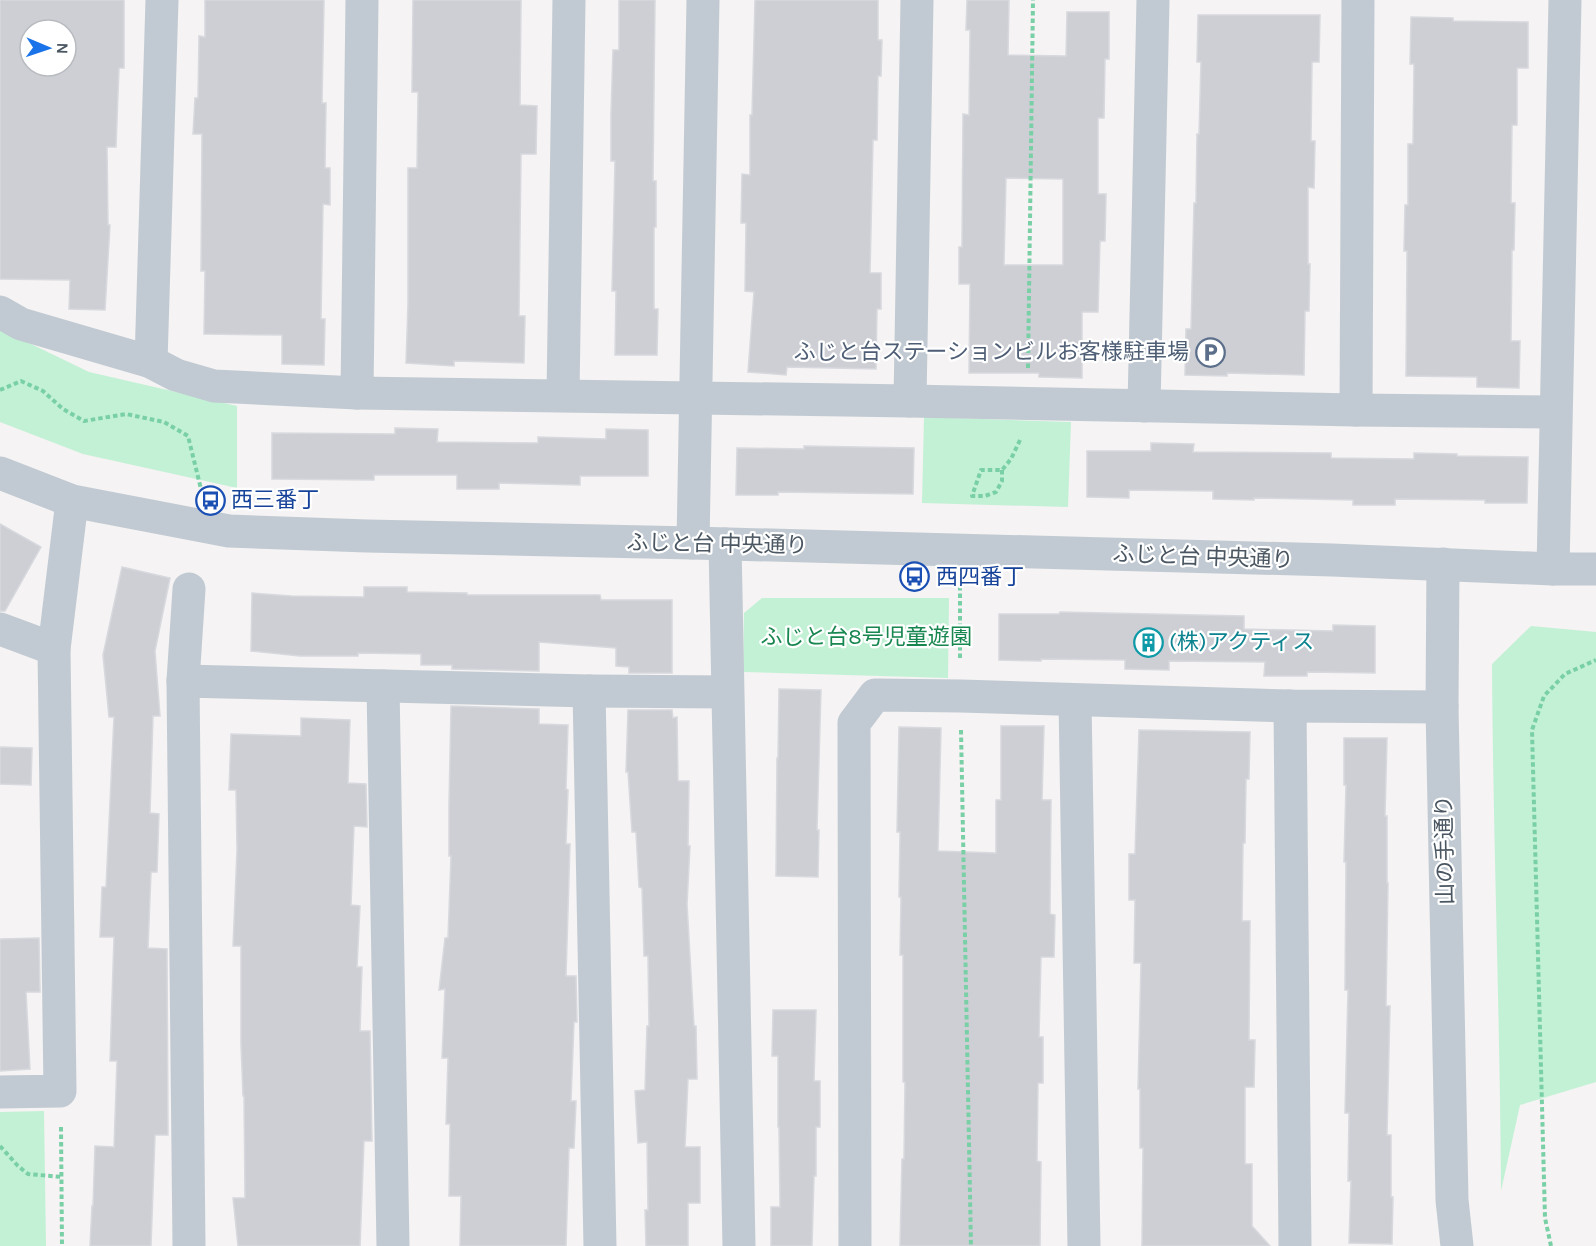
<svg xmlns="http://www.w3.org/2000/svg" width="1596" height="1246" font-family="Karla,'Noto Sans JP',sans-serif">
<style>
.green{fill:#c3f1d5}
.building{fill:#cdcfd5;stroke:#d7d9de;stroke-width:1.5;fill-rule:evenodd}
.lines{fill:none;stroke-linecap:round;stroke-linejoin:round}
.path{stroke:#7ad0a6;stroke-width:4;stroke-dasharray:4.5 3;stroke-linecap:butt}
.minor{stroke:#c1cad2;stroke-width:33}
.tertiary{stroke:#c1cad2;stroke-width:33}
.labels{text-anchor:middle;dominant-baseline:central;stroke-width:4.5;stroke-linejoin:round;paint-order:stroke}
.service-label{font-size:22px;fill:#4e5e75;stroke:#fff;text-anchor:end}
.transit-label{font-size:22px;fill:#164399;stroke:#fff;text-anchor:start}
.street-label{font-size:22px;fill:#4a5661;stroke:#fff}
.park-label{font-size:22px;fill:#17864f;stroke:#fff}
.culture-label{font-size:22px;fill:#0d838f;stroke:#fff;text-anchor:start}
</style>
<rect width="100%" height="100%" fill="#f5f3f3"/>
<g class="green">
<polygon points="0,329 89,372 237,406 237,488 83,454 0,422"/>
<polygon points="924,417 1071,422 1068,507 922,503"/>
<polygon points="762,598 949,598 948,678 743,672 744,613"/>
<path d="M1531 626 1596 632V1082L1520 1105 1501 1191C1500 1015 1493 839 1492 664Z"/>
<polygon points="44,1111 46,1246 0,1246 0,1112"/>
</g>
<g class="building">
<path d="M0 0H124V68H119L116 147H107L108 225H110L105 310 69 309 70 280 0 279ZM30 30H66V66H30Z"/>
<polygon points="205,0 324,0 322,103 326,103 325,168 330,168 330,205 323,204 321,319 325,319 324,365 282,364 282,335 204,334 205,271 201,271 202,134 193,134 195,98 198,98 199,36 205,37"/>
<polygon points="413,0 521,0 520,105 537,106 536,154 521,154 519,316 525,316 524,363 454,361 454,366 406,363 408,303 408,168 417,168 418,92 412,92"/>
<polygon points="619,0 655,0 653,181 656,181 656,227 654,227 654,309 658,309 657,355 615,355 616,291 612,291 615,161 611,161 611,114 613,50 619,50"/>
<polygon points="755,0 878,0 878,40 882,40 881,76 878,76 877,140 873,140 870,273 881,273 881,309 877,309 876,369 787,367 786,375 748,372 754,292 745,291 746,223 741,223 742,174 750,175 750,115 752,115"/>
<path d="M967 0H1009L1008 55 1066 56 1067 12H1109V59H1105L1104 118H1098V194H1106L1105 241H1100L1098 312H1082V378L1039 377V373H969L970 284H959V247H962L963 114 969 115 970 30H966ZM1006 178 1063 179V265H1004Z"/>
<polygon points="1198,15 1320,15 1319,62 1312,62 1311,141 1315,141 1314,188 1308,187 1308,264 1310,264 1309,311 1305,311 1304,375 1227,373 1227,376 1185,375 1186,329 1191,329 1194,203 1196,203 1197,134 1199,134 1201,62 1197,62"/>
<polygon points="1411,17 1453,18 1453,21 1528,22 1528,68 1517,68 1517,125 1512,125 1511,203 1515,203 1514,250 1512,250 1511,341 1520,341 1519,388 1477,387 1477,377 1406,376 1407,251 1404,251 1405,205 1408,205 1408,144 1413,144 1414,64 1410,64"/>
<polygon points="395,428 438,429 437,442 538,443 538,437 606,439 606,429 648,430 648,476 580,476 580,485 499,483 499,489 457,489 457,475 374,475 374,480 272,479 272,433 395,434"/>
<polygon points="1151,443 1194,444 1193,452 1331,453 1331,458 1414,459 1414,453 1457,454 1457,456 1528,457 1527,503 1485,503 1485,500 1395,499 1395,505 1353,505 1353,500 1254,498 1254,500 1213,499 1213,491 1129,490 1129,498 1087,497 1087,451 1151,451"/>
<polygon points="804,446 914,448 913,494 778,492 778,495 736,495 737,448 804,449"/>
<polygon points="0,524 41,547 5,611 0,611"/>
<polygon points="122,567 170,578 155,651 160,716 153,716 150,813 159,814 157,872 151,872 148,948 167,949 168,1135 155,1135 151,1246 90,1246 92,1206 93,1206 95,1146 114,1147 117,1061 110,1061 114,937 100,937 102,887 106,887 114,717 109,717 103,655"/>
<polygon points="364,587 407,587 407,592 467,593 467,595 600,595 601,600 672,600 672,673 629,673 629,667 616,666 616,648 539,642 539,671 452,669 452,665 421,665 421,654 358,653 358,656 300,656 251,651 252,593 291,596 364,597"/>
<polygon points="1060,612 1244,616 1244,629 1333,631 1333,625 1375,626 1375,673 1307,672 1307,676 1264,676 1265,662 1169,661 1169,670 1125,669 1125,660 1041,659 1041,661 999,660 999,614 1059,614"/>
<polygon points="779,689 821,690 817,830 819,830 818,877 776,876 777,758 778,758"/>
<polygon points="451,706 539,709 539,724 568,725 566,789 568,790 566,844 570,844 566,976 576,976 577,1022 574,1022 571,1101 576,1101 574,1148 569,1148 566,1246 460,1246 461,1196 449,1196 450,1124 446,1124 448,1058 442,1058 445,989 439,990 445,938 448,938 451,856 449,856 449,804"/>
<polygon points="628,710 672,710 673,718 677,717 678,781 689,781 688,846 690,846 687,904 694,1026 696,1026 697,1079 688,1079 685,1147 700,1147 700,1203 688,1203 688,1246 646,1246 645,1210 648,1210 647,1142 638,1143 635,1091 645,1090 647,1026 649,1026 648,956 644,956 642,888 639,887 636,832 632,832 628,772 626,772"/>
<polygon points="301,718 350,720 348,783 366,784 367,827 354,826 351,905 360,906 357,967 362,967 360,1031 370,1031 372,1141 364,1141 360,1246 238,1246 233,1198 245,1198 244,1096 243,1096 241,1044 241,946 233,946 237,850 236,790 229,790 231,734 301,736"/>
<polygon points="1001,726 1044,726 1042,800 1051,800 1050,914 1055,915 1054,957 1041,957 1039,1037 1043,1037 1043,1083 1038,1083 1037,1161 1041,1162 1040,1246 900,1246 902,1159 904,1159 905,1082 903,1082 903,955 900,955 901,897 899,897 900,832 897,832 899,727 941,728 938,851 996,853 996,800 1001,800"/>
<polygon points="1139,730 1250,732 1249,779 1246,779 1245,843 1243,843 1242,921 1250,921 1249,1040 1255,1040 1254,1087 1245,1087 1245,1164 1252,1164 1252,1226 1270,1246 1142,1246 1143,1148 1140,1148 1140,1089 1138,1089 1141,963 1134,963 1135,900 1129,900 1129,854 1135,854"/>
<polygon points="1344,738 1387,738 1385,816 1387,816 1387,883 1388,883 1386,1006 1390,1006 1387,1135 1391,1135 1391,1197 1393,1197 1392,1244 1349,1243 1351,1181 1348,1181 1349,1113 1345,1113 1348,990 1345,990 1346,862 1344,862 1346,785 1344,785"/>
<polygon points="0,747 32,748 31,785 0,784"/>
<polygon points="39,938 40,992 26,992 30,1069 0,1071 0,939"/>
<polygon points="773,1010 816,1010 814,1081 820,1081 820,1127 816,1127 816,1176 814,1176 812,1246 771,1246 771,1207 780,1207 779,1127 778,1127 778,1056 772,1056"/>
</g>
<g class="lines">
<g class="path">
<polyline points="1028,368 1033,0"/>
<polyline points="0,390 21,381 43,391 63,409 84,421 126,414 164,422 188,436 201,489"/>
<polyline points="1002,470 1002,481 996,492 985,496 972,496 981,470 1002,470 1011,459 1020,440"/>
<polyline points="960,586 960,660"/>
<polyline points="933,630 960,629"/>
<polyline points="961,730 971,1246"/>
<polyline points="61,1127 62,1246"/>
<polyline points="0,1146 18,1166 28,1174 62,1177"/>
<polyline points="1551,1246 1545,1218 1532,730 1544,696 1565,674 1596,660"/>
</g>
<g class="minor">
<polyline points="0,312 21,324 151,362 176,375 214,386 357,393 910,401 1356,410 1555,412"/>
<polyline points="151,362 162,0"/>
<polyline points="357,393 362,0"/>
<polyline points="563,395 569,0"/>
<polyline points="910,401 917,0"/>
<polyline points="1144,406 1153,0"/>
<polyline points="1356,410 1358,0"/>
<polyline points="693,543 703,0"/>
<polyline points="725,544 739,1246"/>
<polyline points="1553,569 1565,0"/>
<polyline points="0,629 54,649"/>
<polyline points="183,681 189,589"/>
<polyline points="383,686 393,1246"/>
<polyline points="589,691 600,1246"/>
<polyline points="1075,700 1084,1246"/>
<polyline points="1290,706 1295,1246"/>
<polyline points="0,1092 60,1091 54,649 72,501"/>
<polyline points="189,1246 183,681 589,691 727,692"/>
<polyline points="855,1246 854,723 875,695 961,696 1290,706 1442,707"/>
</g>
<g class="tertiary">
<polyline points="0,473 72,501 229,531 367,536 693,543 1332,560 1553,569 1596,569"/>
<polyline points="1443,564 1442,707 1452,1200 1457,1246"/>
</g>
</g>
<defs>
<symbol id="parking-ring" viewBox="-11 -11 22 22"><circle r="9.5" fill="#fff" stroke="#5c6f8a" stroke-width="1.5"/><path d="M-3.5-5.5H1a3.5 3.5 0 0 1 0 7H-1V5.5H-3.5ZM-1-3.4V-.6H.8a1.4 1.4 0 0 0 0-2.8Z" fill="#5c6f8a"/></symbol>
<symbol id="bus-ring" viewBox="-11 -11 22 22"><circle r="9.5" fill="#fff" stroke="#1a4fb4" stroke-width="1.5"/><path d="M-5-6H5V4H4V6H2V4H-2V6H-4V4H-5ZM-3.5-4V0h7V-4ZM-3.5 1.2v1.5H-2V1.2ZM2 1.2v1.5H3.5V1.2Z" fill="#1a4fb4"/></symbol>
<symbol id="building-ring" viewBox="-11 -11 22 22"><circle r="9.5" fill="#fff" stroke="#0f9aa8" stroke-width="1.5"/><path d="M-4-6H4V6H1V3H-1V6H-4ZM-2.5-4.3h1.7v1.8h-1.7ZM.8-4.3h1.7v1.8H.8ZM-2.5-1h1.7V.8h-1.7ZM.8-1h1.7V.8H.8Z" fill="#0f9aa8"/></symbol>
</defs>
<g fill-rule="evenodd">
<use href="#parking-ring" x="1194" y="336" width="33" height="33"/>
<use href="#bus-ring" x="194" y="484" width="33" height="33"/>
<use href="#bus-ring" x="898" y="560" width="33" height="33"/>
<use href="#building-ring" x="1132" y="626" width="33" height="33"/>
</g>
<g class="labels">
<g class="service-label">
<text x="1189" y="352">ふじと台ステーションビルお客様駐車場</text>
</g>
<g class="transit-label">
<text x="231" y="500">西三番丁</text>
<text x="936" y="577">西四番丁</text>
</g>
<g class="street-label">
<text transform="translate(717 544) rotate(1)">ふじと台 中央通り</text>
<text transform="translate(1203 557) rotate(2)">ふじと台 中央通り</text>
<text transform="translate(1445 850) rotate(-91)">山の手通り</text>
</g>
<g class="park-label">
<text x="866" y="637">ふじと台8号児童遊園</text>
</g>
<g class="culture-label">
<text x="1169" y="642">(株)アクティス</text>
</g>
</g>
<g transform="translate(48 48) rotate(92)"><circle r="28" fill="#ffffff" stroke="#b7bbc0" stroke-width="1.5"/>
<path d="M0-4.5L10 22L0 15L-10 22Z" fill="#1a73e8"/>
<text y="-9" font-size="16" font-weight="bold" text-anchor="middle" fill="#4a5661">N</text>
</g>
</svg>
